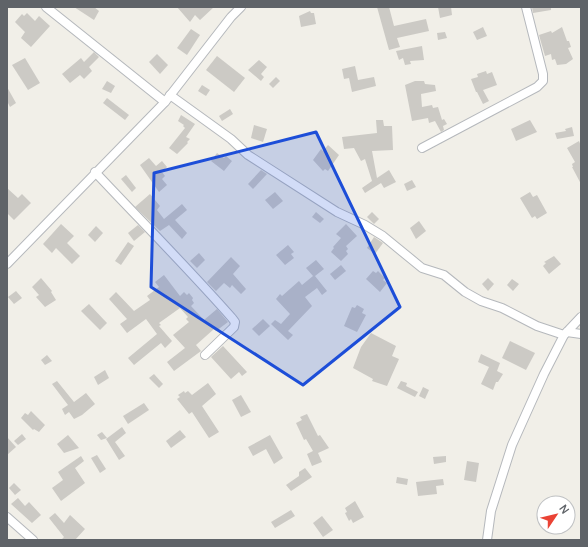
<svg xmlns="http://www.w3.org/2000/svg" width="588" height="547" font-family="Manrope,sans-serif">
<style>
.building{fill:#cccac5}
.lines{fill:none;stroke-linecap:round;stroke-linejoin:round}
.minor-casing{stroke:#b5b8bc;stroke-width:10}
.minor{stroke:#fff;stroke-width:8}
.marked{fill:#1d4ed8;fill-opacity:0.2;stroke:#1d4ed8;stroke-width:3;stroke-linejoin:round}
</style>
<rect width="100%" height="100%" fill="#f1efe8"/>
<g class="building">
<polygon points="74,7 94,7 99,11 94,20"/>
<polygon points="177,7 214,7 200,20 195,15 190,22"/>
<polygon points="377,7 389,7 394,26 426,19 429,31 397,38 400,47 389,50"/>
<polygon points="438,7 451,7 452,15 440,18"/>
<polygon points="532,7 551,7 551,10 533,13"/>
<polygon points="310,11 311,13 314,13 316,24 301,27 299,16"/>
<polygon points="27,13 35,21 39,16 50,26 31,47 21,38 25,32 15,22 22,14 24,16"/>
<polygon points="483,27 487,36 477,40 473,32"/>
<polygon points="562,27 567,41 569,41 571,47 568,48 573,59 566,64 557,65 555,59 552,60 551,54 545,56 539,35 551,31 552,33"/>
<polygon points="191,29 200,35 187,55 177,48"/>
<polygon points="445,32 447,38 438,40 437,33"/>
<polygon points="422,46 424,60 410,61 411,64 405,65 403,58 399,60 396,51"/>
<polygon points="94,52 99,57 89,67 92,71 84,79 80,75 70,83 62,74 81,58 84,62"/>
<polygon points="157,54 168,65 160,74 149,62"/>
<polygon points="217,56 245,78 234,92 206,70"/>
<polygon points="25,58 40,83 28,90 12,65"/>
<polygon points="259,60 267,67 261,74 264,77 261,81 248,70"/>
<polygon points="355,66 358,80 374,77 376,86 352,92 349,78 344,79 342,69"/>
<polygon points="486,71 487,74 492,72 497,85 483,90 489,101 483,104 477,92 476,92 471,79 478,77 477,74"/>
<polygon points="276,77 280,81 273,88 269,84"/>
<polygon points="107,81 115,86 111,93 102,89"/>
<polygon points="415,81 424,81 425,84 435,85 436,91 421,94 422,107 432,105 433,108 438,107 442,120 444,119 447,124 443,126 444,130 441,132 435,121 429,123 428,118 412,121 405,85"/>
<polygon points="202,85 210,90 206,96 198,91"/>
<polygon points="7,87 16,103 10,107 7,101"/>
<polygon points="107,98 129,115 125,120 103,103"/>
<polygon points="230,109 233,114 222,121 219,116"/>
<polygon points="181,115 195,124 186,137 190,139 187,142 188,143 177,154 169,148 185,128 183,126 184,125 178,121"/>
<polygon points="376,120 383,120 384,126 392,126 393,150 372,151 377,178 389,170 396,182 384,188 381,183 365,193 362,188 372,181 365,159 361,161 354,148 344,149 342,137 377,133"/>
<polygon points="530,120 537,132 516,141 511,129"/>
<polygon points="254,125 267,129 263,142 251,138"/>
<polygon points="572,127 574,136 557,139 555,133 566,131 565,129"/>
<polygon points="579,141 581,146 581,184 572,167 573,167 572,164 575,162 567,148"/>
<polygon points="328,145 339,155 328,171 325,169 323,171 313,160 321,149 323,151"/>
<polygon points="217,153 224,158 226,156 232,161 224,171 211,161"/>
<polygon points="149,158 156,166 162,161 167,167 162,172 165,176 162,179 167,185 159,192 140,165"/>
<polygon points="261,170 267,174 253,189 248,184"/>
<polygon points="126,175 136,188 132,192 121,179"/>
<polygon points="412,180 416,187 407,191 404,184"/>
<polygon points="7,188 18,198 22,194 31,203 14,220 7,213"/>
<polygon points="275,192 283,201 273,209 265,200"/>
<polygon points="530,192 533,197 537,195 547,213 537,219 535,216 532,218 520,198"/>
<polygon points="150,194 160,206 157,210 164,219 182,204 187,210 175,220 187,233 182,239 169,225 160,231 135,207"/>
<polygon points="316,212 324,219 320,223 312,217"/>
<polygon points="372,212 379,219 374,224 367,217"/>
<polygon points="419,221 426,231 416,239 410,228"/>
<polygon points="61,224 74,236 67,243 80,256 72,264 56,248 52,253 43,244"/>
<polygon points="346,224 357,236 346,246 348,249 346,251 348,254 341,261 331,252 334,248 333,247 341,238 336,234"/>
<polygon points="138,225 145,232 134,241 128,233"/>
<polygon points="96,226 103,233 95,242 88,235"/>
<polygon points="374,237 383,243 375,254 367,248"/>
<polygon points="128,242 134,246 121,265 115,261"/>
<polygon points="288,245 294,252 291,254 294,258 285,265 276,255"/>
<polygon points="199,253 205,260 197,268 190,261"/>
<polygon points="554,256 561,264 549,274 543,266 546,263 544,262"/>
<polygon points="231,257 240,266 233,274 246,289 241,294 232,285 230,288 224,283 216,291 207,282"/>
<polygon points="316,260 324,269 315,276 327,291 322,295 317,288 305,297 312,306 288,331 293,335 288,340 271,324 275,320 281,324 290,314 276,299 280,294 282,296 299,281 302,285 313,276 306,268"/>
<polygon points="341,265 346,271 335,280 330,274"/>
<polygon points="373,271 376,273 378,271 385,278 383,280 387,283 380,292 366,279"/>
<polygon points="164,275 180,296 184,292 187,295 189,293 193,298 192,300 194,303 191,306 204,320 217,309 228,322 216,331 214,329 196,345 201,351 174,371 167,362 185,348 173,335 189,322 186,319 188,317 180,308 159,323 161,325 159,326 172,341 165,348 161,343 134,365 128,358 157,334 146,319 127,333 120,324 127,319 109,299 116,292 134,311 150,300 147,296 159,287 155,282"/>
<polygon points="41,278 52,291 51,292 56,300 45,307 36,297 39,295 32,287"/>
<polygon points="488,278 494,284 488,291 482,284"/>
<polygon points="512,279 519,284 513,291 507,285"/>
<polygon points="16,291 22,298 14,304 8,297"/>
<polygon points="89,304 107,323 100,330 81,311"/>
<polygon points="357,305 364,309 362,313 366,315 357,332 344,326 352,307 355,308"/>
<polygon points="263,319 270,326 259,336 252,329"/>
<polygon points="371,333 396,346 392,356 399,359 387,386 372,381 373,379 353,368 361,347"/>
<polygon points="510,341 535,353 526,370 502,358"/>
<polygon points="223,346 247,372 242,376 239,372 231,379 211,357"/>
<polygon points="481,354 500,363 497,371 503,374 498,382 496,382 493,390 481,384 489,367 478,362"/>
<polygon points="47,355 52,361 45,365 41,360"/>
<polygon points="105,370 109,378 98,385 94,377"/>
<polygon points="154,374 163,384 159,388 149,378"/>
<polygon points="57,381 74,402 86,393 95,404 82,415 74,419 69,412 65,415 62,409 68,405 52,384"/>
<polygon points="401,381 407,383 406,386 418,392 415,397 397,388"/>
<polygon points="208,383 216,394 202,406 219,432 209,438 192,412 189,414 177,399 180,397 178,395 184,391 185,393 188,391 192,395"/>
<polygon points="423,387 429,390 425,399 419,396"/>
<polygon points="241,395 251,412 241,417 232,400"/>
<polygon points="144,403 149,410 128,424 123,416"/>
<polygon points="31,411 45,425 39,432 34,429 33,430 21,418 25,413 28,415"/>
<polygon points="307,414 318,436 320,435 329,448 318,453 322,462 312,466 307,454 313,451 306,439 304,440 296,423 302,420 300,417"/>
<polygon points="122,427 126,433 115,442 125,456 119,460 106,439"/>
<polygon points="180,430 186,437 171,448 166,441"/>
<polygon points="102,432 107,438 101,440 97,435"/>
<polygon points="22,434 26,439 18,445 14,441"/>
<polygon points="68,435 79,448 64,453 57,444"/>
<polygon points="270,435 283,458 274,464 266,449 253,456 248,447"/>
<polygon points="7,437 16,447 7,455"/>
<polygon points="97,455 106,469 100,473 91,458"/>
<polygon points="81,456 84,461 75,468 85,483 61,501 52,488 63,480 58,472"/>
<polygon points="446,456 446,462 434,464 433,457"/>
<polygon points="467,461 479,463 476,482 464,480"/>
<polygon points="305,468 312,477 291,491 286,485 299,476 299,472"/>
<polygon points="397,477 408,479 407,485 396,483"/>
<polygon points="443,479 444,485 436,486 437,494 418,496 416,482"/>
<polygon points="14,483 21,490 15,495 9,488"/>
<polygon points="18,498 25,506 29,502 41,515 32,523 11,504"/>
<polygon points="355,501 364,517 353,523 351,519 349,521 345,513 347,512 345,508"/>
<polygon points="291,510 295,516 275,528 271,522"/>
<polygon points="55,513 64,523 70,515 85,529 75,540 61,540 64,537 49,518"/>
<polygon points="322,516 333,530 323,537 313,523"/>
</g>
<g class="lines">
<defs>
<g id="minor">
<polyline points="46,7 165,102"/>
<polyline points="170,95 231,139 248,155 337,212 365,225 383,236 422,268 444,275 465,292 481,301 502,308 537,326 564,335"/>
<polyline points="422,148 537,87 543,81 543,74 526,7"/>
<path d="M95 172C141 221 188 268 232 318L235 322 234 327 205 355"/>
<polyline points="7,264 165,102 231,17 241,7"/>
<polyline points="567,332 581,334"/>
<polyline points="7,517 33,540"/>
<polyline points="487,540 491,511 512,445 544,374 564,335 581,317"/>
</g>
</defs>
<use href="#minor" class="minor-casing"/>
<use href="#minor" class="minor"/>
</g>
<path class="marked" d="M316 132 400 307 303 385 151 287 154 173Z"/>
<rect width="588" height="547" fill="none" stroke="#5f6368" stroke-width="16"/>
<g transform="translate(556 515) rotate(55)"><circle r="19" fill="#ffffff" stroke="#bfc1c3"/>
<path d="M0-3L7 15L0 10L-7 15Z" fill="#ea4335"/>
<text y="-6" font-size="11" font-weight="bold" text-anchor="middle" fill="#5f6368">N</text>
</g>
</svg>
